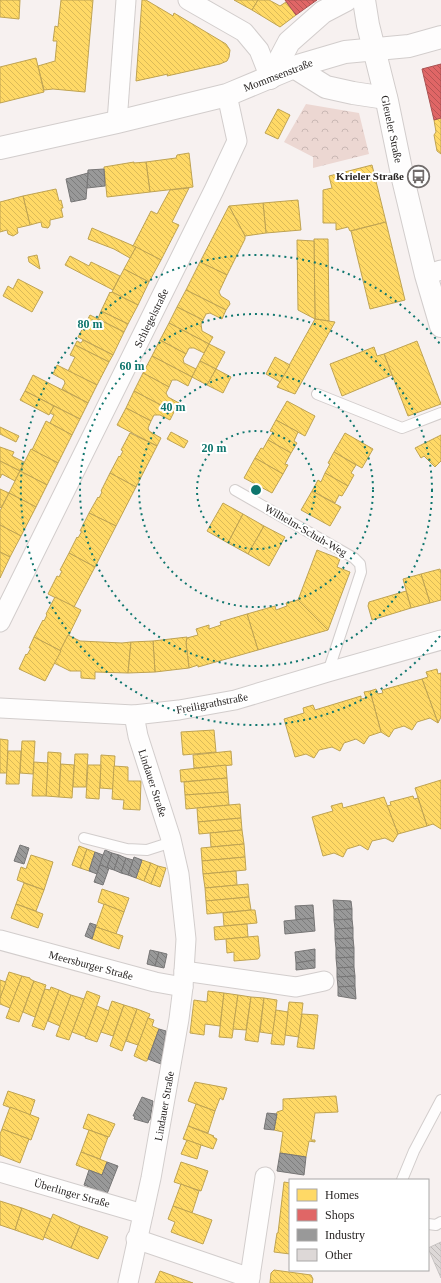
<svg xmlns="http://www.w3.org/2000/svg" width="441" height="1283" font-family="'Times New Roman',serif">
<style>
.park{fill:url(#park-crowns)}
.homes{fill:url(#homes-back-hatch);stroke:#bfa352}
.shops{fill:url(#shops-back-hatch);stroke:#a95252}
.industry{fill:url(#industry-back-hatch);stroke:#777676}
.building{fill:url(#building-back-hatch);stroke:#c8c4c3}
.lines{fill:none;stroke-linecap:round;stroke-linejoin:round}
.service-casing{stroke:#d2cdcc;stroke-width:12}
.minor-casing{stroke:#d2cdcc;stroke-width:21}
.tertiary-casing{stroke:#d2cdcc;stroke-width:24}
.secondary-casing{stroke:#d2cdcc;stroke-width:24}
.service{stroke:#fefdfd;stroke-width:10}
.minor{stroke:#fefdfd;stroke-width:19}
.tertiary{stroke:#fefdfd;stroke-width:22}
.secondary{stroke:#fefdfd;stroke-width:22}
.ring{fill:none;stroke:#0f766e;stroke-width:2;stroke-dasharray:2 4}
.labels{text-anchor:middle;dominant-baseline:central;stroke-width:4;stroke-linejoin:round;paint-order:stroke}
.street-label{font-size:11px;fill:#292524;stroke:#fff}
.poi-label{font-size:11px;font-weight:bold;fill:#292524;stroke:#fff;text-anchor:end}
.centre{fill:#0f766e;stroke:#fff;stroke-width:2}
.ring-label{font-size:12px;text-anchor:middle;font-weight:bold;fill:#0f766e;stroke:#fff;stroke-width:4;stroke-linejoin:round;paint-order:stroke}
</style>
<defs>
<pattern id="park-crowns" width="20" height="18" patternUnits="userSpaceOnUse"><rect width="20" height="18" fill="#ecd7d2"/><path d="M2 6a3 3 0 1 1 6 0M12 15a3 3 0 1 1 6 0" fill="none" stroke="#cab8b4"/></pattern>
<pattern id="homes-back-hatch" width="6" height="6" patternUnits="userSpaceOnUse"><rect width="6" height="6" fill="#ffd966"/><path d="M-1 5l2 2M0 0l6 6M5-1l2 2" fill="none" stroke="#dbba58"/></pattern>
<pattern id="shops-back-hatch" width="6" height="6" patternUnits="userSpaceOnUse"><rect width="6" height="6" fill="#e06666"/><path d="M-1 5l2 2M0 0l6 6M5-1l2 2" fill="none" stroke="#b65454"/></pattern>
<pattern id="industry-back-hatch" width="6" height="6" patternUnits="userSpaceOnUse"><rect width="6" height="6" fill="#999"/><path d="M-1 5l2 2M0 0l6 6M5-1l2 2" fill="none" stroke="#7d7d7d"/></pattern>
<pattern id="building-back-hatch" width="6" height="6" patternUnits="userSpaceOnUse"><rect width="6" height="6" fill="#ddd8d7"/><path d="M-1 5l2 2M0 0l6 6M5-1l2 2" fill="none" stroke="#beb9b8"/></pattern>
</defs>
<rect width="100%" height="100%" fill="#f7f1f0"/>
<polygon class="park" points="306,104 359,113 369,154 313,168 313,157 284,142"/>
<g class="homes">
<polygon points="0,0 20,0 19,19 0,17"/>
<polygon points="61,0 93,0 85,92 53,89 44,90 38,66 55,61 57,41 53,41 55,26 58,27"/>
<polygon points="142,0 146,0 173,16 174,13 226,44 230,50 229,57 227,61 220,64 167,76 168,74 136,81"/>
<polygon points="234,0 258,0 252,10"/>
<polygon points="258,0 269,0 280,6 286,2 296,15 280,27 252,10"/>
<polygon points="36,58 44,92 0,103 0,67"/>
<polygon points="278,109 290,115 278,139 265,133"/>
<polygon points="441,118 441,154 437,151 434,135 436,132 434,120"/>
<polygon points="189,153 193,187 150,192 146,162 176,158 177,155"/>
<polygon points="134,162 134,163 146,162 150,192 107,197 104,167"/>
<polygon points="372,165 386,222 350,231 348,227 336,230 336,223 323,223 323,190 332,188 329,176"/>
<polygon points="189,188 172,222 179,225 161,260 133,246 151,211 157,214 170,190"/>
<polygon points="56,189 59,201 61,200 63,208 61,208 63,217 50,220 50,225 48,228 42,227 41,222 30,225 23,196"/>
<polygon points="23,196 30,225 17,228 18,233 13,236 8,234 7,230 0,232 0,202"/>
<polygon points="298,200 301,230 266,233 263,203"/>
<polygon points="263,203 266,233 245,236 229,206"/>
<polygon points="229,206 245,236 245,239 227,275 200,262"/>
<polygon points="386,222 405,300 370,309 351,231"/>
<polygon points="92,228 136,247 130,258 114,249 88,239"/>
<polygon points="314,239 328,239 329,321 315,319"/>
<polygon points="297,240 314,241 315,319 298,310"/>
<polygon points="136,247 161,260 149,282 124,269"/>
<polygon points="37,255 40,269 29,262 28,257"/>
<polygon points="70,256 89,266 91,262 120,276 113,290 65,265"/>
<polygon points="200,262 227,275 219,292 221,296 229,301 230,304 226,310 186,290"/>
<polygon points="124,269 149,282 138,305 112,292"/>
<polygon points="18,279 43,292 32,312 3,296 8,286 13,289"/>
<polygon points="186,290 226,310 222,319 210,313 206,314 203,320 177,307"/>
<polygon points="110,292 111,293 112,292 138,305 128,324 101,311"/>
<polygon points="177,307 203,320 201,324 202,331 213,337 209,344 169,323"/>
<polygon points="101,311 128,324 124,332 98,319"/>
<polygon points="90,315 124,332 113,355 78,337"/>
<polygon points="315,319 335,322 295,394 277,387"/>
<polygon points="169,323 209,344 204,353 194,348 189,348 186,354 160,340"/>
<polygon points="83,340 113,355 109,362 75,345 77,341 81,343"/>
<polygon points="160,340 186,354 183,359 184,363 196,369 192,377 152,356"/>
<polygon points="417,341 441,404 408,416 384,354"/>
<polygon points="209,344 225,352 216,369 200,361"/>
<polygon points="75,345 109,362 97,385 68,371 75,357 70,355"/>
<polygon points="374,347 377,356 384,354 392,375 342,396 330,364"/>
<polygon points="152,356 192,377 188,386 177,380 172,380 169,387 143,373"/>
<polygon points="275,357 290,365 280,382 266,374"/>
<polygon points="200,361 216,369 207,385 192,377"/>
<polygon points="57,365 97,385 88,403 62,389 65,383 64,380 53,374"/>
<polygon points="216,369 231,377 223,393 207,385"/>
<polygon points="143,373 169,387 166,393 168,397 179,403 174,412 134,391"/>
<polygon points="33,375 88,403 80,419 25,391"/>
<polygon points="25,391 54,406 49,415 20,400"/>
<polygon points="134,391 174,412 170,420 160,415 154,415 151,421 126,408"/>
<polygon points="287,401 315,416 305,436 276,420"/>
<polygon points="54,406 80,419 72,435 50,423 54,415 50,413"/>
<polygon points="126,408 151,421 148,428 149,431 161,438 157,446 117,425"/>
<polygon points="276,420 298,432 294,441 297,443 291,453 268,440 273,432 270,431"/>
<polygon points="46,421 72,435 58,463 32,450"/>
<polygon points="0,427 19,436 16,442 0,434"/>
<polygon points="171,432 188,441 184,448 167,439"/>
<polygon points="130,433 157,446 136,487 110,473 119,456 120,457 123,451 121,450"/>
<polygon points="345,433 373,449 362,468 334,452"/>
<polygon points="441,435 441,461 435,467 424,456 421,458 415,448"/>
<polygon points="268,440 291,453 285,464 288,465 283,474 255,458 261,448 263,449"/>
<polygon points="0,447 14,452 12,456 24,462 20,471 0,461"/>
<polygon points="31,449 58,463 47,485 20,471"/>
<polygon points="334,452 356,465 351,473 354,475 348,486 325,473 330,464 328,463"/>
<polygon points="255,458 283,474 272,493 244,478"/>
<polygon points="0,461 20,471 15,481 2,474 0,478"/>
<polygon points="20,471 47,485 36,507 9,493"/>
<polygon points="110,473 136,487 116,526 89,513 98,497 99,498 102,492 101,491"/>
<polygon points="325,473 348,486 342,496 339,495 335,503 312,491 318,480 321,482"/>
<polygon points="0,489 9,493 1,508 0,507"/>
<polygon points="312,491 341,507 330,526 301,510"/>
<polygon points="9,493 36,507 21,536 0,525 0,511"/>
<polygon points="223,503 243,514 228,543 207,531"/>
<polygon points="89,513 116,526 95,567 69,553 77,537 78,538 82,531 80,531"/>
<polygon points="243,514 264,526 248,554 228,543"/>
<polygon points="0,525 21,536 10,557 0,552"/>
<polygon points="264,526 285,537 269,566 248,554"/>
<polygon points="317,550 340,559 337,567 350,572 328,630 298,600"/>
<polygon points="0,552 10,557 0,578"/>
<polygon points="69,553 95,567 74,607 48,594 57,576 59,577 62,571 60,570"/>
<polygon points="440,569 441,573 441,600 430,603 421,574"/>
<polygon points="421,574 430,603 411,608 403,579"/>
<polygon points="406,591 411,608 372,620 368,606 369,602"/>
<polygon points="55,597 81,610 61,651 34,637 43,620 44,621 47,615 46,614"/>
<polygon points="298,600 328,630 258,650 247,614 275,606 276,610 287,606 286,603"/>
<polygon points="247,614 258,650 198,667 198,665 189,668 186,643 187,638 198,635 196,629 209,625 209,629 221,625 220,622"/>
<polygon points="68,635 80,641 122,643 131,642 128,673 95,672 95,679 81,678 81,671 70,671 54,663"/>
<polygon points="34,637 61,651 45,681 19,669 26,654 27,655 31,648 29,648"/>
<polygon points="187,637 186,643 189,668 155,672 153,641"/>
<polygon points="153,641 155,672 128,673 131,642"/>
<polygon points="437,669 438,674 441,673 441,717 438,723 422,679 428,677 426,672"/>
<polygon points="422,679 438,723 430,718 417,722 412,730 404,726 394,729 389,737 381,732 370,691 376,689 378,694 383,693 382,690"/>
<polygon points="370,691 381,732 369,736 364,744 356,739 344,743 340,751 332,747 319,750 314,758 306,754 295,757 284,719 304,713 303,708 313,705 315,710 361,696 361,699 366,698 364,692"/>
<polygon points="214,730 216,752 183,755 181,732"/>
<polygon points="0,739 8,740 7,773 0,773"/>
<polygon points="22,741 35,741 33,774 20,773"/>
<polygon points="8,751 21,751 19,784 6,784"/>
<polygon points="231,751 232,765 194,768 193,755"/>
<polygon points="48,752 61,753 59,797 46,796"/>
<polygon points="75,754 88,754 86,787 73,787"/>
<polygon points="101,755 115,756 113,789 100,788"/>
<polygon points="34,762 48,763 46,796 32,796"/>
<polygon points="61,764 74,765 72,798 59,797"/>
<polygon points="88,765 101,765 99,799 86,798"/>
<polygon points="226,765 227,778 181,782 180,770"/>
<polygon points="114,766 128,767 128,781 141,781 140,810 123,809 124,800 112,799"/>
<polygon points="227,778 228,792 185,795 184,782"/>
<polygon points="441,780 441,829 433,824 427,826 415,788"/>
<polygon points="228,792 229,805 186,809 185,795"/>
<polygon points="413,796 414,799 418,798 427,826 398,834 387,806 391,805 390,802"/>
<polygon points="384,797 398,834 393,842 385,838 372,841 368,850 360,845 347,849 343,857 334,853 323,856 312,817 333,811 331,806 342,803 343,808"/>
<polygon points="240,804 241,818 198,822 197,808"/>
<polygon points="241,818 242,830 199,834 198,822"/>
<polygon points="242,830 244,844 211,847 210,833"/>
<polygon points="244,844 245,857 202,861 201,848"/>
<polygon points="79,846 87,849 80,868 72,865"/>
<polygon points="87,849 95,852 89,871 80,868"/>
<polygon points="31,855 53,862 44,890 17,880 21,867 26,869"/>
<polygon points="245,857 246,870 203,874 202,861"/>
<polygon points="142,860 151,863 144,881 136,878"/>
<polygon points="151,863 158,866 151,884 144,881"/>
<polygon points="158,866 166,868 160,887 151,884"/>
<polygon points="236,871 237,885 205,888 203,874"/>
<polygon points="24,883 44,890 36,911 16,904"/>
<polygon points="248,884 249,897 206,901 205,888"/>
<polygon points="102,889 129,898 124,912 98,902"/>
<polygon points="249,897 251,910 207,914 206,901"/>
<polygon points="16,904 43,914 38,928 11,918"/>
<polygon points="104,904 124,912 116,934 96,927"/>
<polygon points="251,910 255,910 257,923 224,926 223,913"/>
<polygon points="247,924 248,937 215,940 214,927"/>
<polygon points="96,927 123,936 119,949 92,939"/>
<polygon points="258,936 260,956 258,959 234,961 234,952 227,953 226,939"/>
<polygon points="9,972 22,976 10,1008 0,1004 0,998"/>
<polygon points="22,976 30,978 30,979 34,981 19,1022 6,1018"/>
<polygon points="0,980 6,982 0,998"/>
<polygon points="34,981 46,985 35,1017 23,1012"/>
<polygon points="51,987 59,990 44,1030 32,1026 45,989 50,990"/>
<polygon points="59,990 71,995 60,1026 48,1021"/>
<polygon points="87,991 100,996 86,1037 72,1032"/>
<polygon points="208,991 224,993 220,1026 205,1024 204,1035 190,1033 194,1000 207,1002"/>
<polygon points="224,993 238,995 232,1038 219,1037"/>
<polygon points="71,995 84,999 69,1040 56,1036"/>
<polygon points="238,995 251,997 246,1030 233,1029"/>
<polygon points="251,997 264,998 258,1042 245,1040"/>
<polygon points="264,998 277,1000 273,1034 260,1032"/>
<polygon points="112,1001 124,1005 113,1036 101,1032"/>
<polygon points="289,1002 303,1003 299,1037 285,1035"/>
<polygon points="124,1005 137,1009 122,1051 110,1046"/>
<polygon points="97,1006 109,1011 97,1042 85,1038"/>
<polygon points="137,1009 150,1014 138,1045 126,1041"/>
<polygon points="276,1010 288,1012 284,1045 271,1044"/>
<polygon points="302,1014 318,1015 314,1049 297,1047"/>
<polygon points="148,1018 154,1020 152,1026 159,1029 147,1061 145,1061 134,1056"/>
<polygon points="195,1082 227,1088 223,1100 220,1098 215,1111 188,1101"/>
<polygon points="8,1091 35,1100 30,1115 3,1105"/>
<polygon points="336,1096 338,1112 315,1113 311,1140 315,1140 315,1142 309,1141 306,1157 280,1153 283,1132 274,1130 277,1112 283,1110 283,1099"/>
<polygon points="196,1104 215,1111 208,1133 188,1126"/>
<polygon points="10,1107 39,1118 31,1140 2,1129"/>
<polygon points="88,1114 115,1124 109,1137 83,1128"/>
<polygon points="188,1126 214,1136 213,1137 217,1139 213,1149 183,1139"/>
<polygon points="2,1129 29,1139 20,1163 0,1155 0,1134"/>
<polygon points="89,1130 108,1137 100,1159 81,1152"/>
<polygon points="187,1140 201,1145 197,1159 181,1154"/>
<polygon points="81,1152 107,1162 102,1175 76,1165"/>
<polygon points="181,1162 208,1171 201,1191 174,1182"/>
<polygon points="284,1182 290,1183 290,1254 274,1252 277,1233 278,1233"/>
<polygon points="181,1184 199,1191 192,1213 173,1206"/>
<polygon points="0,1201 22,1208 15,1230 0,1225"/>
<polygon points="173,1206 212,1220 203,1244 171,1232 175,1222 168,1219"/>
<polygon points="22,1208 51,1219 43,1240 15,1230"/>
<polygon points="53,1214 80,1226 71,1248 44,1237"/>
<polygon points="80,1226 108,1237 98,1259 71,1248"/>
<polygon points="274,1270 311,1275 313,1279 312,1283 313,1283 270,1283 271,1273"/>
<polygon points="160,1271 193,1283 155,1283"/>
</g>
<g class="shops">
<polygon points="285,0 317,0 296,15"/>
<polygon points="441,64 441,118 434,120 422,69"/>
</g>
<g class="industry">
<polygon points="104,169 105,186 87,188 88,170"/>
<polygon points="88,173 86,199 71,202 66,179"/>
<polygon points="20,845 29,848 24,864 14,861"/>
<polygon points="105,850 112,853 107,868 99,865"/>
<polygon points="95,852 103,855 97,874 89,871"/>
<polygon points="112,853 119,855 114,870 107,868"/>
<polygon points="119,855 126,858 121,873 114,870"/>
<polygon points="134,857 142,860 136,878 128,875"/>
<polygon points="126,858 133,860 128,875 121,873"/>
<polygon points="100,865 109,868 103,885 94,882"/>
<polygon points="333,900 351,901 352,909 334,910"/>
<polygon points="313,905 314,918 296,920 295,906"/>
<polygon points="352,909 352,919 334,920 334,910"/>
<polygon points="314,918 315,931 285,934 284,921"/>
<polygon points="352,919 353,928 335,929 334,920"/>
<polygon points="90,923 96,925 92,939 85,936"/>
<polygon points="353,928 353,938 335,939 335,929"/>
<polygon points="353,938 354,948 336,948 335,939"/>
<polygon points="336,948 354,948 354,957 336,958"/>
<polygon points="315,949 315,960 296,963 295,952"/>
<polygon points="150,950 159,952 155,966 147,964"/>
<polygon points="159,952 167,954 164,968 155,966"/>
<polygon points="354,957 354,967 337,968 336,958"/>
<polygon points="315,960 315,968 296,970 296,963"/>
<polygon points="354,967 355,976 337,977 337,968"/>
<polygon points="355,976 355,986 338,987 337,977"/>
<polygon points="355,986 356,999 338,996 338,987"/>
<polygon points="159,1029 166,1031 161,1064 148,1059"/>
<polygon points="142,1097 153,1101 150,1120 149,1120 148,1123 134,1119 135,1116 133,1116"/>
<polygon points="267,1113 277,1114 274,1130 264,1129"/>
<polygon points="280,1153 306,1157 304,1175 277,1171"/>
<polygon points="107,1162 118,1166 107,1194 84,1185 89,1170 102,1175"/>
</g>
<polygon class="building" points="441,1242 441,1278 428,1248"/>
<g class="lines">
<defs>
<g id="service">
<polyline points="317,394 402,428 441,413"/>
<polyline points="235,490 354,558 360,564 361,572 328,672"/>
<polyline points="84,838 127,849 147,850 172,842"/>
<polyline points="402,1180 414,1151 441,1100"/>
<polyline points="428,1224 436,1225 441,1222"/>
</g>
<g id="minor">
<polyline points="188,0 244,32 259,50 270,78"/>
<polyline points="117,122 126,0"/>
<polyline points="426,275 441,270"/>
<polyline points="0,622 214,190 237,141 227,95"/>
<polyline points="0,708 134,715 179,710 235,700 328,672 441,640"/>
<polyline points="0,940 155,982 183,987"/>
<polyline points="184,971 296,987 324,981"/>
<polyline points="0,1172 143,1214"/>
<polyline points="136,1239 250,1278"/>
<polyline points="128,1283 151,1178 179,1019 183,987 186,939 179,874 171,839 138,736 134,715"/>
<polyline points="249,1283 265,1177"/>
</g>
<g id="tertiary">
<polyline points="294,67 326,87 353,93 386,98"/>
<polyline points="270,78 289,42 323,12 346,0"/>
<polyline points="0,148 117,122 227,95 294,67 345,52 409,46 441,37"/>
</g>
<polyline id="secondary" points="364,0 368,25 387,101 403,179 426,275 441,326"/>
</defs>
<use href="#service" class="service-casing"/>
<use href="#minor" class="minor-casing"/>
<use href="#tertiary" class="tertiary-casing"/>
<use href="#secondary" class="secondary-casing"/>
<use href="#service" class="service"/>
<use href="#minor" class="minor"/>
<use href="#tertiary" class="tertiary"/>
<use href="#secondary" class="secondary"/>
</g>
<g class="ring">
<circle cx="256" cy="490" r="59"/>
<circle cx="256" cy="490" r="117"/>
<circle cx="256" cy="490" r="176"/>
<path d="M440 636A235 235 0 1 1 440 344"/>
</g>
<defs>
<symbol id="bus-ring" viewBox="-11 -11 22 22"><circle r="9.5" fill="#fff" stroke="#716c6b" stroke-width="1.5"/><path d="M-5-6H5V4H4V6H2V4H-2V6H-4V4H-5ZM-3.5-4V0h7V-4ZM-3.5 1.2v1.5H-2V1.2ZM2 1.2v1.5H3.5V1.2Z" fill="#716c6b"/></symbol>
</defs>
<g fill-rule="evenodd">
<use href="#bus-ring" x="406" y="164" width="25" height="25"/>
</g>
<g class="labels">
<g class="street-label">
<text transform="translate(278 75) rotate(-21)">Mommsenstraße</text>
<text transform="translate(392 129) rotate(78)">Gleueler Straße</text>
<text transform="translate(151 318) rotate(-64)">Schlegelstraße</text>
<text transform="translate(306 530) rotate(30)">Wilhelm-Schuh-Weg</text>
<text transform="translate(212 703) rotate(-11)">Freiligrathstraße</text>
<text transform="translate(153 783) rotate(72)">Lindauer Straße</text>
<text transform="translate(91 965) rotate(15)">Meersburger Straße</text>
<text transform="translate(164 1106) rotate(-80)">Lindauer Straße</text>
<text transform="translate(72 1193) rotate(16)">Überlinger Straße</text>
</g>
<g class="poi-label">
<text x="404" y="176">Krieler Straße</text>
</g>
</g>
<circle cx="256" cy="490" r="6" class="centre"/>
<g class="ring-label">
<text x="90" y="328">80 m</text>
<text x="132" y="370">60 m</text>
<text x="173" y="411">40 m</text>
<text x="214" y="452">20 m</text>
</g>
<rect x="289" y="1179" width="140" height="92" fill="#ffffff" stroke="#a9a8a7"/>
<rect x="297" y="1189" width="20" height="12" fill="#ffd966" stroke="#a9a8a7"/>
<text x="325" y="1199" font-size="12" fill="#292524">Homes</text>
<rect x="297" y="1209" width="20" height="12" fill="#e06666" stroke="#a9a8a7"/>
<text x="325" y="1219" font-size="12" fill="#292524">Shops</text>
<rect x="297" y="1229" width="20" height="12" fill="#999999" stroke="#a9a8a7"/>
<text x="325" y="1239" font-size="12" fill="#292524">Industry</text>
<rect x="297" y="1249" width="20" height="12" fill="#ddd8d7" stroke="#a9a8a7"/>
<text x="325" y="1259" font-size="12" fill="#292524">Other</text>
</svg>
